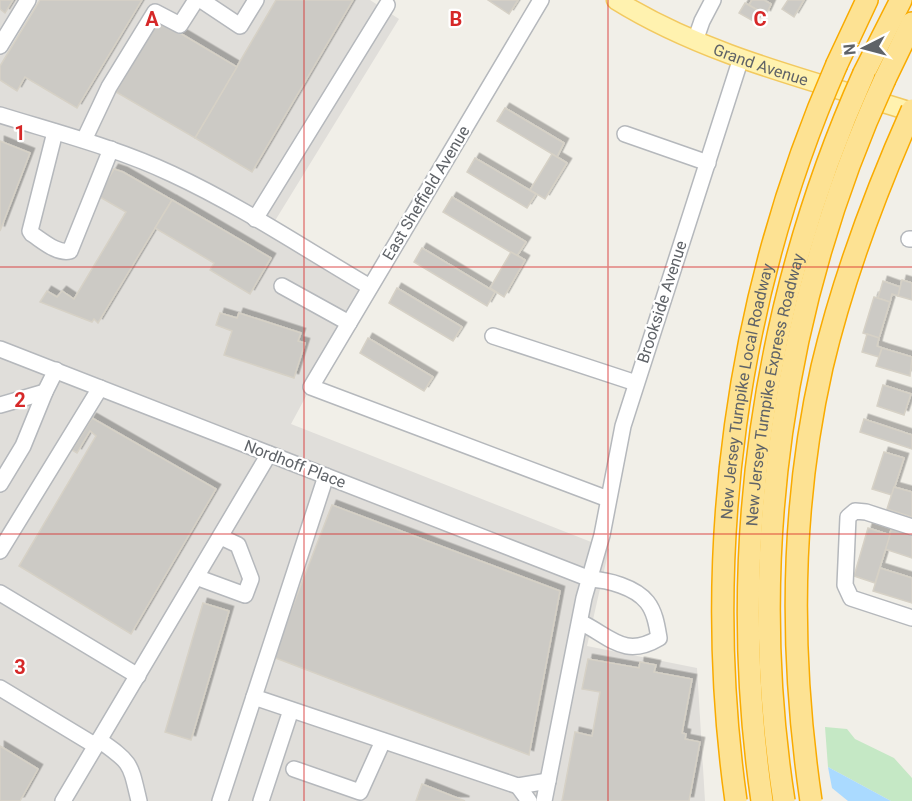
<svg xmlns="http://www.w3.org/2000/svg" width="912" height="801" font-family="Roboto,sans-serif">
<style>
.industrial{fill:#e0deda}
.green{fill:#c5e8c5}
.water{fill:#aadaff}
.building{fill:#cccac5;stroke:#d6d1c6;stroke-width:1.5;filter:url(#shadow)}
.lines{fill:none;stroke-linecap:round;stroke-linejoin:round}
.minor-casing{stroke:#b5b8bc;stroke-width:18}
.major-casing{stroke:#f2c960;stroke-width:21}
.highway-casing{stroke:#f9ab00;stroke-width:24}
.minor{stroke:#fff;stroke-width:15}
.major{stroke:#fff2af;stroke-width:18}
.highway{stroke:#fde293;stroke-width:21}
.highway-bridge-casing{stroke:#f9ab00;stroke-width:24;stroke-linecap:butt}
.highway-bridge{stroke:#fde293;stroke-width:21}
.grid{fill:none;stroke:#d62828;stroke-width:1.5;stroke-opacity:0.55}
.labels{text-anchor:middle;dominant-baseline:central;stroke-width:4.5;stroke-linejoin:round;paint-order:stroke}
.street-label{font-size:16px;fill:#5f6368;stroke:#fff}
.grid-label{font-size:20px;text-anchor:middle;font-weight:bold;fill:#d62828;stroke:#fff;stroke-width:4.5;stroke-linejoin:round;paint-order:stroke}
</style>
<defs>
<filter id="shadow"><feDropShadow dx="4.5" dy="-4.5" stdDeviation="0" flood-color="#0004"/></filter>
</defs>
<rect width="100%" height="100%" fill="#f1efe8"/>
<polygon class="industrial" points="0,0 370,0 399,19 273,224 367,283 291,424 609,549 587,646 697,668 705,801 0,801"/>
<polygon class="green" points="825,727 847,729 855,739 894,758 912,778 912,801 891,801 828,767"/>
<polygon class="water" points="828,767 891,801 848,801 832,788"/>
<g class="building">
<polygon points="0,0 13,0 5,13 0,9"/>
<polygon points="40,0 142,0 77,108 25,77 17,91 0,80 0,66"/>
<polygon points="276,0 353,0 252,172 195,138"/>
<polygon points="488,0 518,0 509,14"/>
<polygon points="752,0 764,0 771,4 766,15 749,5"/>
<polygon points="788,0 804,0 794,17 782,9"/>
<polygon points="745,3 761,12 755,22 739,13"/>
<polygon points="158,20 237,67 195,138 116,92"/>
<polygon points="505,108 564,143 557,157 497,121"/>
<polygon points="0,141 30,153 0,231"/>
<polygon points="552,154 567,163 545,199 530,190"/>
<polygon points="475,158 536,194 527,208 467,172"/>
<polygon points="114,169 123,172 172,200 98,323 94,319 92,322 40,302 47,291 57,297 62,291 74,299 126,212 98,196"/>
<polygon points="452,197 526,242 517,256 443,212"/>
<polygon points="172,200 271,258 250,294 210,270 214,263 155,228"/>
<polygon points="422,248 495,292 487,306 414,262"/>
<polygon points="511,252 525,260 504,297 490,288"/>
<polygon points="902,280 912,283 912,300 898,296"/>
<polygon points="883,281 900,287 898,296 892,294 890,302 878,298"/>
<polygon points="397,288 462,327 453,341 389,303"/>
<polygon points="874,297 890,302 879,338 863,333"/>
<polygon points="220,313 237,318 239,313 301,333 298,341 305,343 294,378 224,355 232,331 216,325"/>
<polygon points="867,334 879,338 877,346 882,348 879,357 862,352"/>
<polygon points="368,338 433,377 424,391 360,353"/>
<polygon points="882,348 912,357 910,376 876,366"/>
<polygon points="883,385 911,394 904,415 877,406"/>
<polygon points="92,418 216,489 131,634 19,566 96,436 90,431 77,453 72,450"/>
<polygon points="864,419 912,435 912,449 860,432"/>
<polygon points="884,452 904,458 892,495 872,489"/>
<polygon points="894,487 912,492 912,517 887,509"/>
<polygon points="332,505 560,591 529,755 273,657"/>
<polygon points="892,527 912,534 912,558 885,549"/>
<polygon points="868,528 890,535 875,583 854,576"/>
<polygon points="880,568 912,578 912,603 873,591"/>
<polygon points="203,603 229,611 191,740 165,732"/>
<polygon points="588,659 639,668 640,662 656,665 654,672 692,679 682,733 686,734 685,739 700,742 689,801 562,801 575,732 592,736 600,692 582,689"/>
<polygon points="0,746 38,769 20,801 0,801"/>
<polygon points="422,784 465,801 416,801"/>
</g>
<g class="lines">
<defs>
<g id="minor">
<polyline points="201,0 240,26 256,0"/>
<polyline points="541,0 311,387 608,499"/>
<polyline points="695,41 702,21 713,0"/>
<polyline points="0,46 28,0"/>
<path d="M0 115C58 133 117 148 172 174 241 206 305 249 370 287"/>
<path d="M55 132 30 231 32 234C43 241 57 254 70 251L111 149"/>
<polyline points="625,134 708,163"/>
<polyline points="84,140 109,87 155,12 180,25 196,0"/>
<polyline points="255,219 387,5"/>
<polyline points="909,239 912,239"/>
<polyline points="282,286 349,323"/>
<polyline points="493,336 636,383"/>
<path d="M0 349 590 579C608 580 635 587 647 602 655 612 657 626 659 638 624 659 610 636 580 622"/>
<polyline points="0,405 45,392"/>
<polyline points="0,484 23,446 45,392 56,370"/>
<polyline points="912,527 866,512 855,511 848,517 845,585 851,598 912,618"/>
<polyline points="0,551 100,388"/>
<polyline points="196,577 245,595 251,579 238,545 221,537"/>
<polyline points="0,593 138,676"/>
<polyline points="0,688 96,746"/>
<polyline points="254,697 518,786 548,781"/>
<path d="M99 740C132 763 130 763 139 801"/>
<polyline points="294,769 360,792 383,741"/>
<polyline points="518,786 529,801"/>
<polyline points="63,801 269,454"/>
<polyline points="220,801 326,476"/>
<polyline points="261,801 291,710"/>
<polyline points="544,801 584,598 602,535 623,426 741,58"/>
</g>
<g id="major">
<path id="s1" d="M616 0C706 56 812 80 912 112"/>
</g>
<g id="highway">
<polyline points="837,64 867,0"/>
<polyline points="864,73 901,0"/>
<polyline points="885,79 912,23"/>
</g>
</defs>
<use href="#minor" class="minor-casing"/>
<use href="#major" class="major-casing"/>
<use href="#highway" class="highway-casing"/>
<use href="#minor" class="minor"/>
<use href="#major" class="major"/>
<use href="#highway" class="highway"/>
<defs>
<g id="highway-bridge">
<path id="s2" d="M736 801C701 552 736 294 837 64"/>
<path id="s3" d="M762 801C726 553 762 301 864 73"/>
<path d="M784 801C746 557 782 303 885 79"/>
<path d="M811 801C790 658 790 509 822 367 843 278 875 193 912 110"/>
</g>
</defs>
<use href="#highway-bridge" class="highway-bridge-casing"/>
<use href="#highway-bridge" class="highway-bridge"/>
</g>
<path class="grid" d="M304 0V801M608 0V801M0 267H912M0 534H912"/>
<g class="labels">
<g class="street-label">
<text stroke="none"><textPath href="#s1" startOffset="159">Grand Avenue</textPath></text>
<text transform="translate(426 193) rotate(-59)">East Sheffield Avenue</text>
<text transform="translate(662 302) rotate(-72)">Brookside Avenue</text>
<text stroke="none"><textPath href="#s2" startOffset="412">New Jersey Turnpike Local Roadway</textPath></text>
<text stroke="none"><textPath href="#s3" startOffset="414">New Jersey Turnpike Express Roadway</textPath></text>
<text transform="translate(295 464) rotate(21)">Nordhoff Place</text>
</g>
</g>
<g class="grid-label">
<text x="152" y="26">A</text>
<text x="456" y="26">B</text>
<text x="760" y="26">C</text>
<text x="20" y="140">1</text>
<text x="20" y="407">2</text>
<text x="20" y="674">3</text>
</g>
<g transform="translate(864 48) rotate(264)" stroke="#ffffff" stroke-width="4.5" paint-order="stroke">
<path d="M0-4.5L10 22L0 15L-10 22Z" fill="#5f6368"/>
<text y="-9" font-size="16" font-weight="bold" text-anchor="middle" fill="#5f6368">N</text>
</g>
</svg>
